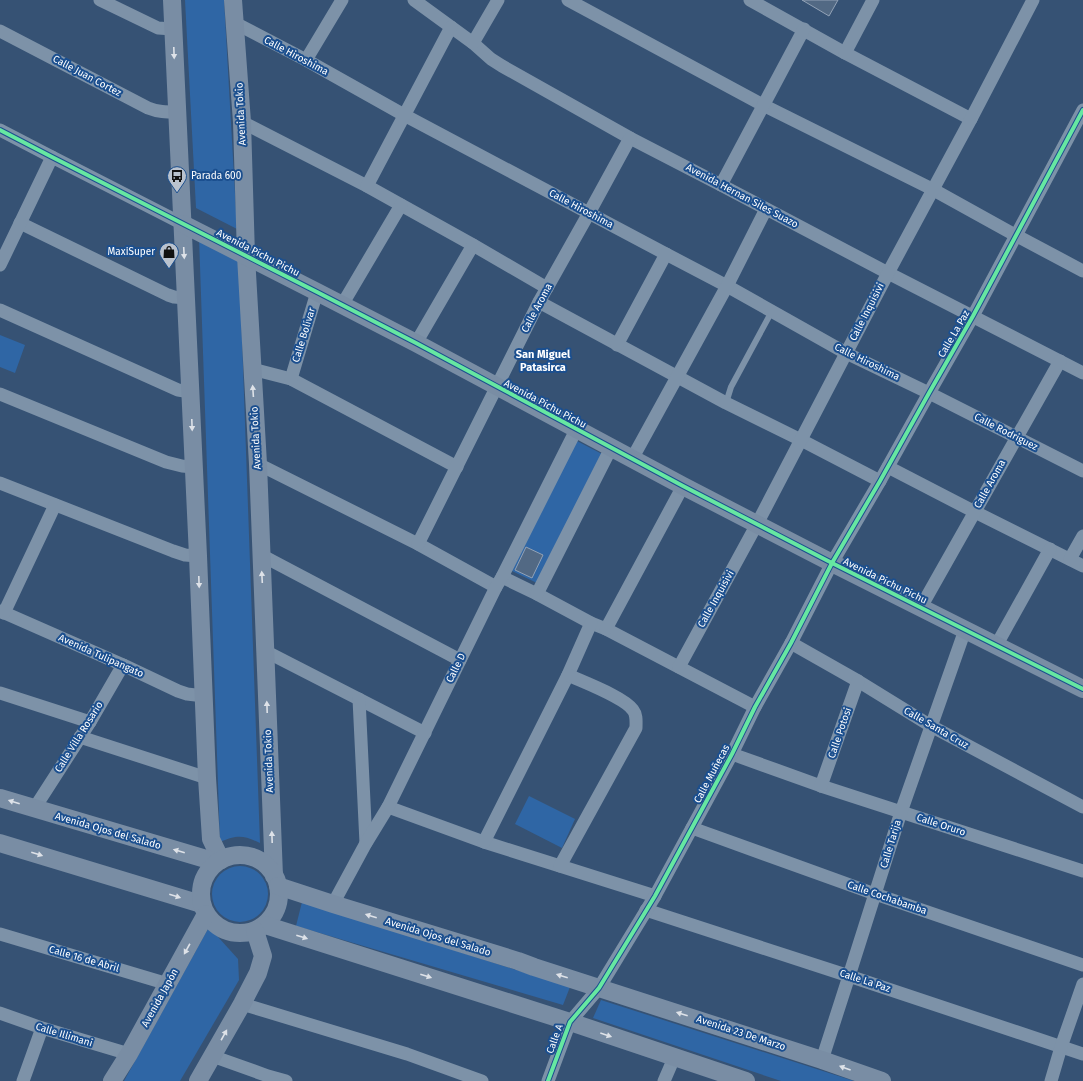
<svg xmlns="http://www.w3.org/2000/svg" width="1083" height="1081" font-family="'Fira Sans',sans-serif">
<style>
.green{fill:#2f66a5}
.building{fill:#526984;stroke:#92a2b6}
.lines{fill:none;stroke-linecap:round;stroke-linejoin:round}
.lane{stroke:#7d92a8;stroke-width:6}
.street{stroke:#7d92a8;stroke-width:13}
.secondary{stroke:#798da4;stroke-width:18}
.cycleway-casing{stroke:#1b4f8f;stroke-width:6}
.cycleway{stroke:#66e7a1;stroke-width:4}
.oneway{fill:#dee2e8}
.labels{text-anchor:middle;dominant-baseline:central;stroke-width:4;stroke-linejoin:round;paint-order:stroke}
.street-label{font-size:10px;fill:#fff;stroke:#1b4f8f}
.poi-label{font-size:10px;fill:#fff;stroke:#1b4f8f;text-anchor:start}
.neighbourhood-label{font-size:11px;font-weight:bold;fill:#fff;stroke:#1b4f8f}
</style>
<rect width="100%" height="100%" fill="#365274"/>
<g class="green">
<polygon points="185,0 224,0 237,229 196,208"/>
<path d="M199 237 239 255 260 843C243 835 237 835 220 842Z"/>
<polygon points="0,335 25,345 15,373 0,367"/>
<polygon points="575,440 602,454 537,583 510,570"/>
<polygon points="529,796 575,819 562,848 515,824"/>
<circle cx="240" cy="894" r="28"/>
<polygon points="302,902 570,987 563,1005 296,926"/>
<polygon points="209,927 238,959 239,980 180,1081 124,1081"/>
<polygon points="601,1000 854,1081 781,1081 593,1018"/>
</g>
<g class="building">
<polygon points="802,0 838,0 829,16"/>
<polygon points="526,547 543,555 532,578 515,570"/>
</g>
<g class="lines">
<polyline class="lane" points="726,403 731,387 772,311"/>
<g class="street">
<polyline points="100,0 158,28 173,29"/>
<polyline points="414,0 473,43 491,59 502,66 630,138 721,185 888,273 1083,373"/>
<polyline points="568,0 763,105 932,189 1017,236 1083,271"/>
<polyline points="750,0 845,53 971,119"/>
<polyline points="235,23 306,60 404,115 666,254 727,286 846,353 929,393 1083,471"/>
<path d="M0 31 148 108C158 112 166 112 177 112"/>
<polyline points="473,43 498,0"/>
<polyline points="845,53 873,0"/>
<polyline points="306,60 342,0"/>
<polyline points="242,122 367,186 473,245 547,288"/>
<polyline points="0,130 52,157 183,224"/>
<polyline points="721,185 804,29"/>
<polyline points="367,186 451,27"/>
<polyline points="20,223 168,295 174,297 186,298"/>
<polyline points="0,265 52,157"/>
<polyline points="539,302 726,403 801,440 880,481"/>
<polyline points="342,305 401,205"/>
<polyline points="0,310 178,390 191,392"/>
<polyline points="416,343 473,245"/>
<polyline points="617,345 666,254"/>
<polyline points="252,369 291,379 457,467"/>
<polyline points="291,379 317,292"/>
<polyline points="0,394 166,462 182,466 194,467"/>
<polyline points="632,459 727,286 766,209"/>
<polyline points="258,464 418,544 496,587"/>
<polyline points="888,467 975,512 1083,566"/>
<polyline points="0,483 173,551 185,555 198,556"/>
<polyline points="418,544 539,302 589,213 630,138"/>
<polyline points="261,555 460,660"/>
<polyline points="1070,559 1083,536"/>
<polyline points="502,577 537,594 591,623 606,629 755,707"/>
<polyline points="537,594 611,448"/>
<polyline points="921,607 1060,361"/>
<polyline points="0,611 123,665 178,691 187,694 204,696"/>
<polyline points="4,613 55,505"/>
<polyline points="606,629 683,486"/>
<polyline points="791,643 858,681 931,726 1083,807"/>
<polyline points="996,646 1050,549"/>
<polyline points="265,651 425,733"/>
<polyline points="679,667 757,524 888,273 971,119 1033,0"/>
<polyline points="0,693 90,722"/>
<polyline points="359,699 366,843"/>
<polyline points="80,737 207,778"/>
<polyline points="732,754 821,786 1083,871"/>
<polyline points="821,786 858,681"/>
<polyline points="388,807 484,842 655,896"/>
<polyline points="34,809 90,722 123,665"/>
<polyline points="692,828 875,894 1083,965"/>
<polyline points="484,842 568,675 591,623"/>
<path d="M560 866 636 728C636 722 637 715 633 710 624 697 583 682 568 675"/>
<polyline points="333,904 366,843 388,807 496,587 502,577 576,430"/>
<polyline points="646,910 849,976 1083,1054"/>
<polyline points="0,934 168,984"/>
<polyline points="242,1004 407,1054 482,1081"/>
<polyline points="0,1013 42,1028 129,1054"/>
<polyline points="212,1056 268,1076 286,1081"/>
<polyline points="822,1060 849,976 901,812 965,630"/>
<polyline points="23,1081 42,1028"/>
<polyline points="548,1081 570,1022 599,988 655,896 732,754 755,707 791,643 832,563 880,481 929,393 973,316 1083,110"/>
<polyline points="664,1081 674,1058"/>
<polyline points="1051,1081 1061,1047 1083,984"/>
</g>
<g class="secondary">
<polyline points="172,0 198,556 207,778 211,839 221,860"/>
<polyline points="233,0 242,122 246,256 258,464 274,876"/>
<polyline points="183,224 317,292 416,343 683,486 832,563 1083,689"/>
<polyline points="0,798 216,862"/>
<polyline points="0,843 201,904"/>
<circle cx="240" cy="894" r="39"/>
<polyline points="278,886 333,904 518,961 534,967 822,1060 882,1081"/>
<polyline points="265,925 570,1022 746,1081"/>
<polyline points="112,1081 129,1054 206,914"/>
<polyline points="198,1081 242,1004 258,973 263,956 255,931"/>
</g>
<defs>
<g id="cycleway">
<polyline points="0,130 52,157 317,292 416,343 683,486 832,563 1083,689"/>
<polyline points="548,1081 570,1022 599,988 655,896 732,754 755,707 791,643 832,563 880,481 929,393 973,316 1083,110"/>
</g>
</defs>
<use href="#cycleway" class="cycleway-casing"/>
<use href="#cycleway" class="cycleway"/>
</g>
<defs><path id="oneway-solid" d="M-6-.8H1V-3.2L6.5 0L1 3.2V.8H-6Z"/></defs>
<g class="oneway">
<use href="#oneway-solid" transform="translate(174 53) rotate(88)"/>
<use href="#oneway-solid" transform="translate(184 253) rotate(87)"/>
<use href="#oneway-solid" transform="translate(253 391) rotate(-94)"/>
<use href="#oneway-solid" transform="translate(192 425) rotate(88)"/>
<use href="#oneway-solid" transform="translate(262 577) rotate(-93)"/>
<use href="#oneway-solid" transform="translate(199 582) rotate(88)"/>
<use href="#oneway-solid" transform="translate(267 707) rotate(-92)"/>
<use href="#oneway-solid" transform="translate(14 802) rotate(-162)"/>
<use href="#oneway-solid" transform="translate(272 837) rotate(-92)"/>
<use href="#oneway-solid" transform="translate(179 851) rotate(-164)"/>
<use href="#oneway-solid" transform="translate(37 854) rotate(17)"/>
<use href="#oneway-solid" transform="translate(175 896) rotate(17)"/>
<use href="#oneway-solid" transform="translate(371 916) rotate(-163)"/>
<use href="#oneway-solid" transform="translate(302 937) rotate(18)"/>
<use href="#oneway-solid" transform="translate(187 949) rotate(119)"/>
<use href="#oneway-solid" transform="translate(426 976) rotate(18)"/>
<use href="#oneway-solid" transform="translate(562 976) rotate(-163)"/>
<use href="#oneway-solid" transform="translate(682 1014) rotate(-162)"/>
<use href="#oneway-solid" transform="translate(224 1035) rotate(-61)"/>
<use href="#oneway-solid" transform="translate(606 1035) rotate(19)"/>
<use href="#oneway-solid" transform="translate(845 1068) rotate(-160)"/>
</g>
<defs>
<symbol id="bus-pin" viewBox="-11 -11 22 30"><path d="M0 17L-7.5 6A9.5 9.5 0 1 1 7.5 6Z" fill="#b9c2ce" stroke="#1b4f8f"/><path d="M-5-6H5V4H4V6H2V4H-2V6H-4V4H-5ZM-3.5-4V0h7V-4ZM-3.5 1.2v1.5H-2V1.2ZM2 1.2v1.5H3.5V1.2Z" fill="#111"/></symbol>
<symbol id="shop-pin" viewBox="-11 -11 22 30"><path d="M0 17L-7.5 6A9.5 9.5 0 1 1 7.5 6Z" fill="#b9c2ce" stroke="#1b4f8f"/><path d="M-5-2.5h2.3a2.7 3.5 0 0 1 5.4 0H5L5.5 6h-11ZM-1.5-2.5h3a1.5 2.3 0 0 0-3 0Z" fill="#111"/></symbol>
</defs>
<g fill-rule="evenodd">
<use href="#bus-pin" x="166" y="165" width="22" height="30"/>
<use href="#shop-pin" x="158" y="241" width="22" height="30"/>
</g>
<g class="labels">
<g class="street-label">
<text transform="translate(296 56) rotate(28)">Calle Hiroshima</text>
<text transform="translate(87 76) rotate(28)">Calle Juan Cortez</text>
<text transform="translate(241 114) rotate(-93)">Avenida Tokio</text>
<text transform="translate(742 196) rotate(28)">Avenida Hernan Siles Suazo</text>
<text transform="translate(581 209) rotate(28)">Calle Hiroshima</text>
<text transform="translate(258 253) rotate(27)">Avenida Pichu Pichu</text>
<text transform="translate(537 308) rotate(-62)">Calle Aroma</text>
<text transform="translate(867 312) rotate(-63)">Calle Inquisivi</text>
<text transform="translate(954 334) rotate(-60)">Calle La Paz</text>
<text transform="translate(304 335) rotate(-73)">Calle Bolívar</text>
<text transform="translate(867 362) rotate(26)">Calle Hiroshima</text>
<text transform="translate(545 404) rotate(28)">Avenida Pichu Pichu</text>
<text transform="translate(1006 432) rotate(27)">Calle Rodriguez</text>
<text transform="translate(256 438) rotate(-93)">Avenida Tokio</text>
<text transform="translate(990 484) rotate(-61)">Calle Aroma</text>
<text transform="translate(885 581) rotate(26)">Avenida Pichu Pichu</text>
<text transform="translate(716 599) rotate(-61)">Calle Inquisivi</text>
<text transform="translate(101 656) rotate(24)">Avenida Tulipangato</text>
<text transform="translate(456 668) rotate(-64)">Calle D</text>
<text transform="translate(936 728) rotate(30)">Calle Santa Cruz</text>
<text transform="translate(840 733) rotate(-71)">Calle Potosi</text>
<text transform="translate(79 737) rotate(-58)">Calle Villa Rosario</text>
<text transform="translate(269 761) rotate(-92)">Avenida Tokio</text>
<text transform="translate(712 774) rotate(-62)">Calle Muñecas</text>
<text transform="translate(941 825) rotate(18)">Calle Oruro</text>
<text transform="translate(108 831) rotate(16)">Avenida Ojos del Salado</text>
<text transform="translate(891 844) rotate(-73)">Calle Tarija</text>
<text transform="translate(887 898) rotate(19)">Calle Cochabamba</text>
<text transform="translate(438 937) rotate(17)">Avenida Ojos del Salado</text>
<text transform="translate(84 959) rotate(16)">Calle 16 de Abril</text>
<text transform="translate(865 981) rotate(18)">Calle La Paz</text>
<text transform="translate(160 998) rotate(-61)">Avenida Japón</text>
<text transform="translate(741 1033) rotate(18)">Avenida 23 De Marzo</text>
<text transform="translate(64 1035) rotate(17)">Calle Illimani</text>
<text transform="translate(555 1039) rotate(-70)">Calle A</text>
</g>
<g class="poi-label">
<text x="191" y="176">Parada 600</text>
<text x="155" y="252" text-anchor="end">MaxiSuper</text>
</g>
<g class="neighbourhood-label">
<text x="543" y="354">San Miguel<tspan x="543" dy="13">Patasirca</tspan></text>
</g>
</g>
</svg>
